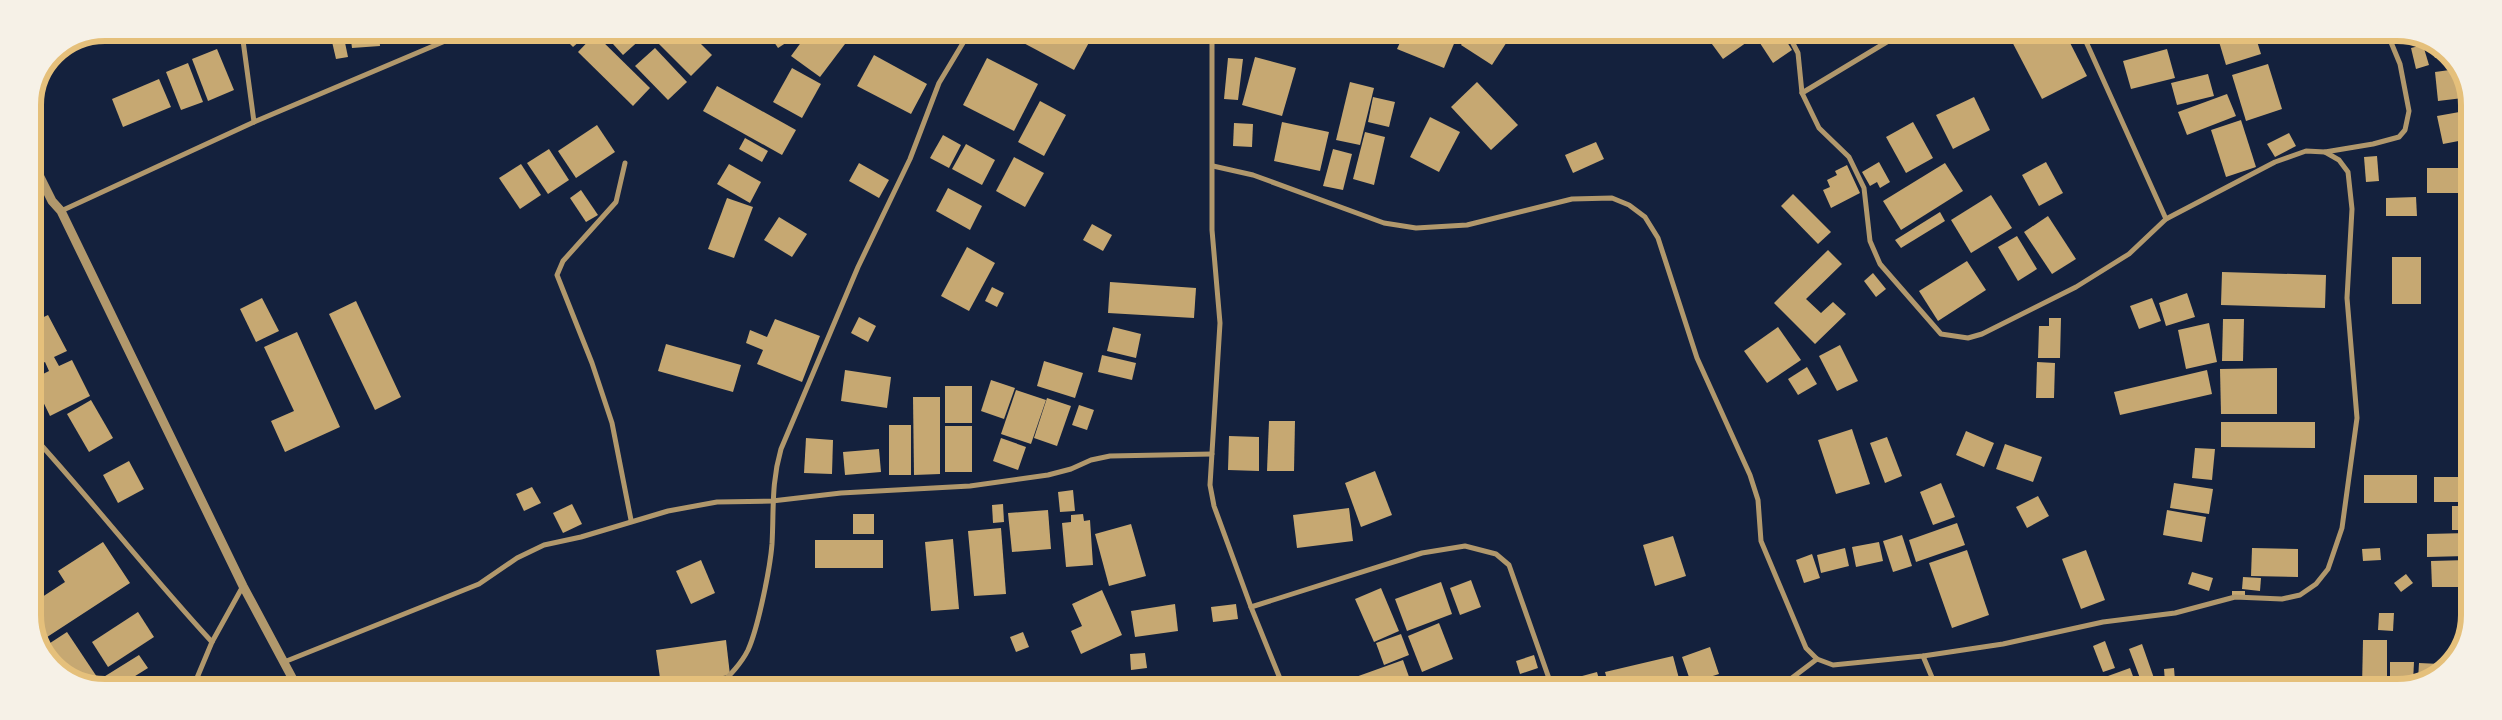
<svg xmlns="http://www.w3.org/2000/svg" width="2502" height="720" font-family="Poppins,sans-serif">
<style>
.building{fill:#c6a872}
.lines{fill:none;stroke-linecap:round;stroke-linejoin:round}
.minor{stroke:#b1986c;stroke-width:5}
.tertiary{stroke:#b1986c;stroke-width:9}
.rim{fill:none;stroke:#e5c07b;stroke-width:6}
</style>
<rect width="100%" height="100%" fill="#14213d"/>
<g class="building">
<polygon points="105,32 136,33 136,34 105,39"/>
<polygon points="223,33 237,33 237,34 224,37"/>
<polygon points="330,33 343,33 348,57 336,59"/>
<polygon points="350,33 379,33 380,46 352,48"/>
<polygon points="385,33 404,33 402,42 384,40"/>
<polygon points="559,33 589,33 573,47"/>
<polygon points="603,33 640,33 643,37 623,55"/>
<polygon points="666,33 690,33 712,55 691,76 657,42"/>
<polygon points="768,33 801,33 778,48"/>
<polygon points="808,33 838,33 848,40 820,77 791,56"/>
<polygon points="1021,33 1086,34 1092,37 1074,70 1018,40"/>
<polygon points="595,34 650,88 633,106 578,52"/>
<polygon points="1404,34 1458,34 1444,68 1397,49"/>
<polygon points="1468,34 1512,34 1492,65 1461,45"/>
<polygon points="1718,34 1746,34 1750,40 1723,59 1709,40"/>
<polygon points="1754,34 1782,34 1792,50 1773,63"/>
<polygon points="2008,34 2066,35 2087,76 2042,99"/>
<polygon points="2217,35 2255,35 2261,54 2226,65"/>
<polygon points="2430,44 2446,54 2435,58"/>
<polygon points="2423,45 2429,65 2416,69 2411,48"/>
<polygon points="655,48 687,82 668,100 635,66"/>
<polygon points="217,49 234,90 208,101 192,59"/>
<polygon points="2167,49 2175,78 2131,89 2123,61"/>
<polygon points="62,50 64,56 50,62 54,54"/>
<polygon points="874,55 927,84 911,114 857,86"/>
<polygon points="1255,57 1296,68 1282,116 1242,105"/>
<polygon points="987,58 1038,84 1014,131 963,105"/>
<polygon points="1228,58 1243,59 1238,100 1224,99"/>
<polygon points="188,63 203,102 181,110 166,72"/>
<polygon points="2268,64 2282,109 2246,121 2232,75"/>
<polygon points="792,68 821,84 802,118 773,102"/>
<polygon points="2457,69 2461,79 2463,98 2438,101 2435,72"/>
<polygon points="2208,74 2214,96 2177,105 2171,83"/>
<polygon points="159,79 171,107 123,127 112,99"/>
<polygon points="1350,82 1374,88 1360,145 1336,140"/>
<polygon points="1477,82 1518,125 1491,150 1451,107"/>
<polygon points="717,86 796,130 782,155 703,111"/>
<polygon points="2227,94 2236,116 2187,135 2178,112"/>
<polygon points="1373,97 1395,102 1389,127 1368,122"/>
<polygon points="1974,97 1990,130 1953,149 1936,115"/>
<polygon points="1040,101 1066,115 1044,156 1018,142"/>
<polygon points="2465,111 2469,139 2443,144 2437,116"/>
<polygon points="1430,117 1460,132 1439,172 1410,157"/>
<polygon points="2241,120 2256,167 2226,177 2211,130"/>
<polygon points="1282,122 1329,132 1320,171 1274,161"/>
<polygon points="1913,122 1933,158 1906,173 1886,137"/>
<polygon points="1234,123 1253,124 1252,147 1233,146"/>
<polygon points="597,125 615,152 576,178 558,151"/>
<polygon points="1365,132 1385,137 1374,185 1353,179"/>
<polygon points="2289,133 2296,146 2275,157 2267,144"/>
<polygon points="943,135 961,145 949,168 930,158"/>
<polygon points="745,138 768,151 762,162 739,149"/>
<polygon points="1596,142 1604,159 1573,173 1565,155"/>
<polygon points="966,144 995,160 982,185 952,169"/>
<polygon points="549,149 569,180 548,194 527,163"/>
<polygon points="1333,149 1352,154 1343,190 1323,186"/>
<polygon points="2377,156 2379,181 2366,182 2364,157"/>
<polygon points="1014,157 1044,173 1025,207 996,191"/>
<polygon points="1879,162 1890,182 1880,188 1877,182 1870,186 1862,172"/>
<polygon points="2046,162 2063,193 2039,206 2022,175"/>
<polygon points="859,163 889,180 879,198 849,181"/>
<polygon points="1945,163 1963,191 1901,230 1883,201"/>
<polygon points="521,164 541,195 520,209 499,178"/>
<polygon points="729,164 761,182 750,203 717,184"/>
<polygon points="1847,165 1860,193 1831,208 1823,190 1830,187 1827,180 1837,175 1835,171"/>
<rect x="2427" y="168" width="42" height="25"/>
<polygon points="948,188 982,206 970,230 936,211"/>
<polygon points="581,190 598,215 586,222 570,198"/>
<polygon points="1793,194 1831,232 1818,244 1781,206"/>
<polygon points="1991,195 2012,228 1971,253 1951,220"/>
<polygon points="2416,197 2417,216 2386,216 2386,198"/>
<polygon points="727,198 753,207 734,258 708,249"/>
<polygon points="1940,212 1945,221 1901,248 1895,240"/>
<polygon points="2048,216 2076,259 2052,274 2024,232"/>
<polygon points="779,217 807,234 792,257 764,240"/>
<polygon points="1092,224 1112,235 1103,251 1083,240"/>
<polygon points="2017,236 2037,269 2018,281 1998,247"/>
<polygon points="967,247 995,263 969,311 941,296"/>
<polygon points="1828,250 1842,264 1806,299 1821,313 1833,302 1846,314 1815,344 1774,303"/>
<rect x="2392" y="257" width="29" height="47"/>
<polygon points="1967,261 1986,290 1938,321 1919,291"/>
<polygon points="2222,272 2326,275 2325,308 2221,305"/>
<polygon points="1873,273 1886,289 1876,297 1864,281"/>
<polygon points="1110,282 1196,288 1194,318 1108,313"/>
<polygon points="992,287 1004,293 997,307 985,301"/>
<polygon points="2187,293 2195,317 2166,326 2159,303"/>
<polygon points="262,298 279,331 256,342 240,309"/>
<polygon points="2152,298 2161,321 2139,329 2130,306"/>
<polygon points="33,300 40,314 33,318"/>
<polygon points="356,301 401,397 375,410 329,314"/>
<polygon points="48,315 67,351 54,357 59,366 72,360 90,396 50,416 33,381 33,379 49,371 45,362 33,368 33,322"/>
<polygon points="859,317 876,326 868,342 851,333"/>
<polygon points="2049,318 2061,318 2060,358 2038,358 2039,326 2049,326"/>
<polygon points="775,319 820,336 802,382 757,364 763,350 746,343 750,330 767,337"/>
<polygon points="2223,319 2244,319 2243,361 2222,361"/>
<polygon points="2209,323 2217,362 2186,369 2178,330"/>
<polygon points="1113,327 1141,334 1136,358 1107,351"/>
<polygon points="1778,327 1801,360 1767,383 1744,351"/>
<polygon points="297,332 340,427 285,452 271,421 294,411 264,347"/>
<polygon points="666,344 741,365 733,392 658,371"/>
<polygon points="1840,345 1858,381 1837,391 1819,356"/>
<polygon points="1102,355 1136,363 1132,380 1098,372"/>
<polygon points="1044,361 1083,373 1075,398 1037,386"/>
<polygon points="2037,362 2055,363 2054,398 2036,398"/>
<polygon points="1807,367 1817,384 1798,395 1788,379"/>
<polygon points="2277,368 2277,414 2221,414 2220,369"/>
<polygon points="845,370 891,377 887,408 841,401"/>
<polygon points="2207,370 2212,394 2120,415 2114,392"/>
<polygon points="991,380 1015,388 1004,419 981,411"/>
<rect x="945" y="386" width="27" height="37"/>
<polygon points="1016,390 1046,400 1031,444 1001,434"/>
<polygon points="913,397 940,397 940,474 914,475"/>
<polygon points="1047,398 1071,406 1057,446 1034,438"/>
<polygon points="91,400 113,438 89,452 67,414"/>
<polygon points="1079,405 1094,410 1087,430 1072,425"/>
<polygon points="1269,421 1295,421 1294,471 1267,471"/>
<polygon points="2221,422 2315,422 2315,448 2221,447"/>
<rect x="889" y="425" width="22" height="50"/>
<rect x="945" y="426" width="27" height="46"/>
<polygon points="1852,429 1870,484 1836,494 1818,440"/>
<polygon points="1966,431 1994,443 1984,467 1956,455"/>
<polygon points="1229,436 1259,437 1259,471 1228,470"/>
<polygon points="1887,437 1902,476 1885,483 1870,443"/>
<polygon points="806,438 833,440 832,474 804,473"/>
<polygon points="1001,438 1026,447 1018,470 993,461"/>
<polygon points="2005,444 2042,457 2033,482 1996,469"/>
<polygon points="2468,447 2468,472 2462,473 2461,448"/>
<polygon points="2195,448 2215,449 2212,480 2192,478"/>
<polygon points="879,449 881,472 845,475 843,452"/>
<polygon points="129,461 144,489 118,503 103,475"/>
<polygon points="1375,471 1392,515 1361,527 1345,483"/>
<rect x="2364" y="475" width="53" height="28"/>
<rect x="2434" y="477" width="34" height="25"/>
<polygon points="1941,483 1955,517 1933,525 1920,492"/>
<polygon points="2174,483 2213,489 2209,514 2170,508"/>
<polygon points="532,487 541,503 524,511 516,494"/>
<polygon points="1073,490 1075,511 1060,512 1058,492"/>
<polygon points="2038,496 2049,516 2027,528 2016,507"/>
<polygon points="572,504 582,524 563,533 553,513"/>
<polygon points="1003,504 1004,522 993,523 992,505"/>
<rect x="2452" y="506" width="16" height="24"/>
<polygon points="1349,508 1353,541 1297,548 1293,515"/>
<polygon points="1048,510 1051,549 1012,552 1008,513"/>
<polygon points="2167,510 2206,517 2202,542 2163,535"/>
<rect x="853" y="514" width="21" height="20"/>
<polygon points="1083,514 1084,521 1090,520 1093,565 1066,567 1062,523 1071,522 1071,515"/>
<polygon points="1957,523 1965,545 1916,562 1909,540"/>
<polygon points="1131,524 1146,576 1109,586 1095,534"/>
<polygon points="1001,528 1006,594 974,596 968,531"/>
<polygon points="2468,533 2467,556 2427,557 2427,534"/>
<polygon points="1902,535 1912,566 1893,572 1883,541"/>
<polygon points="1673,536 1686,576 1655,586 1643,545"/>
<polygon points="953,539 959,609 931,611 925,542"/>
<rect x="815" y="540" width="68" height="28"/>
<polygon points="103,542 130,583 41,641 33,620 33,603 65,582 58,571"/>
<polygon points="1879,542 1883,561 1856,567 1852,547"/>
<polygon points="1845,548 1849,566 1821,573 1817,555"/>
<polygon points="2252,548 2298,549 2298,577 2251,576"/>
<polygon points="2380,548 2381,560 2363,561 2362,549"/>
<polygon points="1967,550 1989,615 1952,628 1929,563"/>
<polygon points="2086,550 2105,600 2081,609 2062,559"/>
<polygon points="1812,554 1820,578 1804,583 1796,560"/>
<polygon points="701,560 715,593 691,604 676,571"/>
<polygon points="2467,560 2467,587 2432,587 2431,561"/>
<polygon points="2192,572 2213,578 2209,591 2188,584"/>
<polygon points="2406,574 2413,583 2401,592 2394,583"/>
<polygon points="2243,577 2261,578 2260,591 2242,589"/>
<polygon points="1471,580 1481,607 1460,615 1450,588"/>
<polygon points="1441,582 1452,614 1407,631 1395,599"/>
<polygon points="1381,588 1399,631 1374,642 1355,599"/>
<polygon points="1102,590 1122,635 1081,654 1071,631 1082,626 1072,604"/>
<rect x="2232" y="591" width="13" height="4"/>
<polygon points="1175,604 1178,631 1135,637 1131,611"/>
<polygon points="1236,604 1238,619 1213,622 1211,607"/>
<polygon points="138,612 154,637 108,667 92,642"/>
<polygon points="2379,613 2394,613 2393,631 2378,630"/>
<polygon points="1439,623 1453,659 1422,672 1408,636"/>
<polygon points="67,632 97,677 86,684 50,663 44,647"/>
<polygon points="1023,632 1029,647 1016,652 1010,637"/>
<polygon points="1401,634 1409,655 1384,665 1376,643"/>
<polygon points="726,640 730,675 661,685 656,650"/>
<polygon points="2363,640 2387,640 2387,687 2362,687"/>
<polygon points="2105,641 2115,668 2103,672 2093,646"/>
<polygon points="2142,644 2155,681 2143,686 2129,649"/>
<polygon points="1710,647 1719,674 1691,683 1682,657"/>
<polygon points="1145,653 1147,668 1131,670 1130,654"/>
<polygon points="139,655 148,668 124,683 125,685 106,685 102,678"/>
<polygon points="1534,655 1538,668 1520,674 1516,661"/>
<polygon points="1673,656 1681,686 1609,687 1605,672"/>
<polygon points="2445,657 2452,657 2441,672 2418,680 2419,663 2440,664 2440,661 2445,661"/>
<polygon points="1403,660 1412,685 1340,686 1339,683"/>
<polygon points="2390,662 2414,662 2413,682 2390,687"/>
<polygon points="2130,668 2137,687 2113,687 2108,676"/>
<polygon points="2174,668 2175,681 2165,682 2164,669"/>
<polygon points="1597,672 1601,687 1573,687 1571,679"/>
<polygon points="2275,677 2288,677 2287,687 2274,687"/>
</g>
<g class="lines">
<g class="minor">
<polyline points="242,33 254,122"/>
<polyline points="1212,34 1212,230 1220,323 1210,485 1214,506 1251,607 1283,686"/>
<polyline points="1788,34 1798,53 1802,93 1819,128 1849,157 1864,188 1870,241 1880,264 1941,334 1968,338 1982,334 2076,287 2129,254 2166,219 2275,162 2306,151 2325,152 2373,144 2399,137 2405,130 2409,111 2400,64 2388,35"/>
<polyline points="2083,35 2166,219"/>
<polyline points="1802,93 1900,34"/>
<polyline points="625,163 616,202 563,261 557,275 592,363 612,423 631,520"/>
<polyline points="1213,166 1253,175 1384,223 1416,228 1467,225 1572,199 1612,198 1629,205 1645,217 1658,238 1697,358 1750,475 1758,500 1761,541 1806,648 1817,659 1833,665 1923,656 2003,644 2103,622 2175,613 2235,597 2282,599 2300,595 2316,584 2328,569 2342,528 2357,418 2347,298 2352,209 2348,172 2339,160 2325,152"/>
<polyline points="61,211 254,122 464,33"/>
<path d="M33 436C94 503 150 575 212 642"/>
<polyline points="1251,607 1422,553 1465,546 1496,554 1509,565 1552,687"/>
<polyline points="1923,656 1936,687"/>
<polyline points="284,662 479,584 517,558 544,545 581,537 668,511 717,502 772,501 841,493 970,486 1048,475 1071,469 1091,460 1110,456 1212,454"/>
<polyline points="194,685 212,642 243,586"/>
<path d="M719 686C730 675 741 664 748 650 758 628 770 569 772 544 774 509 771 484 781 449L858 267 910 159 939 83 969 33"/>
<polyline points="1780,687 1817,659"/>
</g>
<polyline class="tertiary" points="33,163 52,201 61,211 243,586 296,685"/>
</g>
<path d="M0 0H2502V720H0ZM105 41H2397A64 64 0 0 1 2461 105V615A64 64 0 0 1 2397 679H105A64 64 0 0 1 41 615V105A64 64 0 0 1 105 41Z" fill="#f6f1e7" fill-rule="evenodd"/>
<path class="rim" d="M105 41H2397A64 64 0 0 1 2461 105V615A64 64 0 0 1 2397 679H105A64 64 0 0 1 41 615V105A64 64 0 0 1 105 41Z"/>
</svg>
